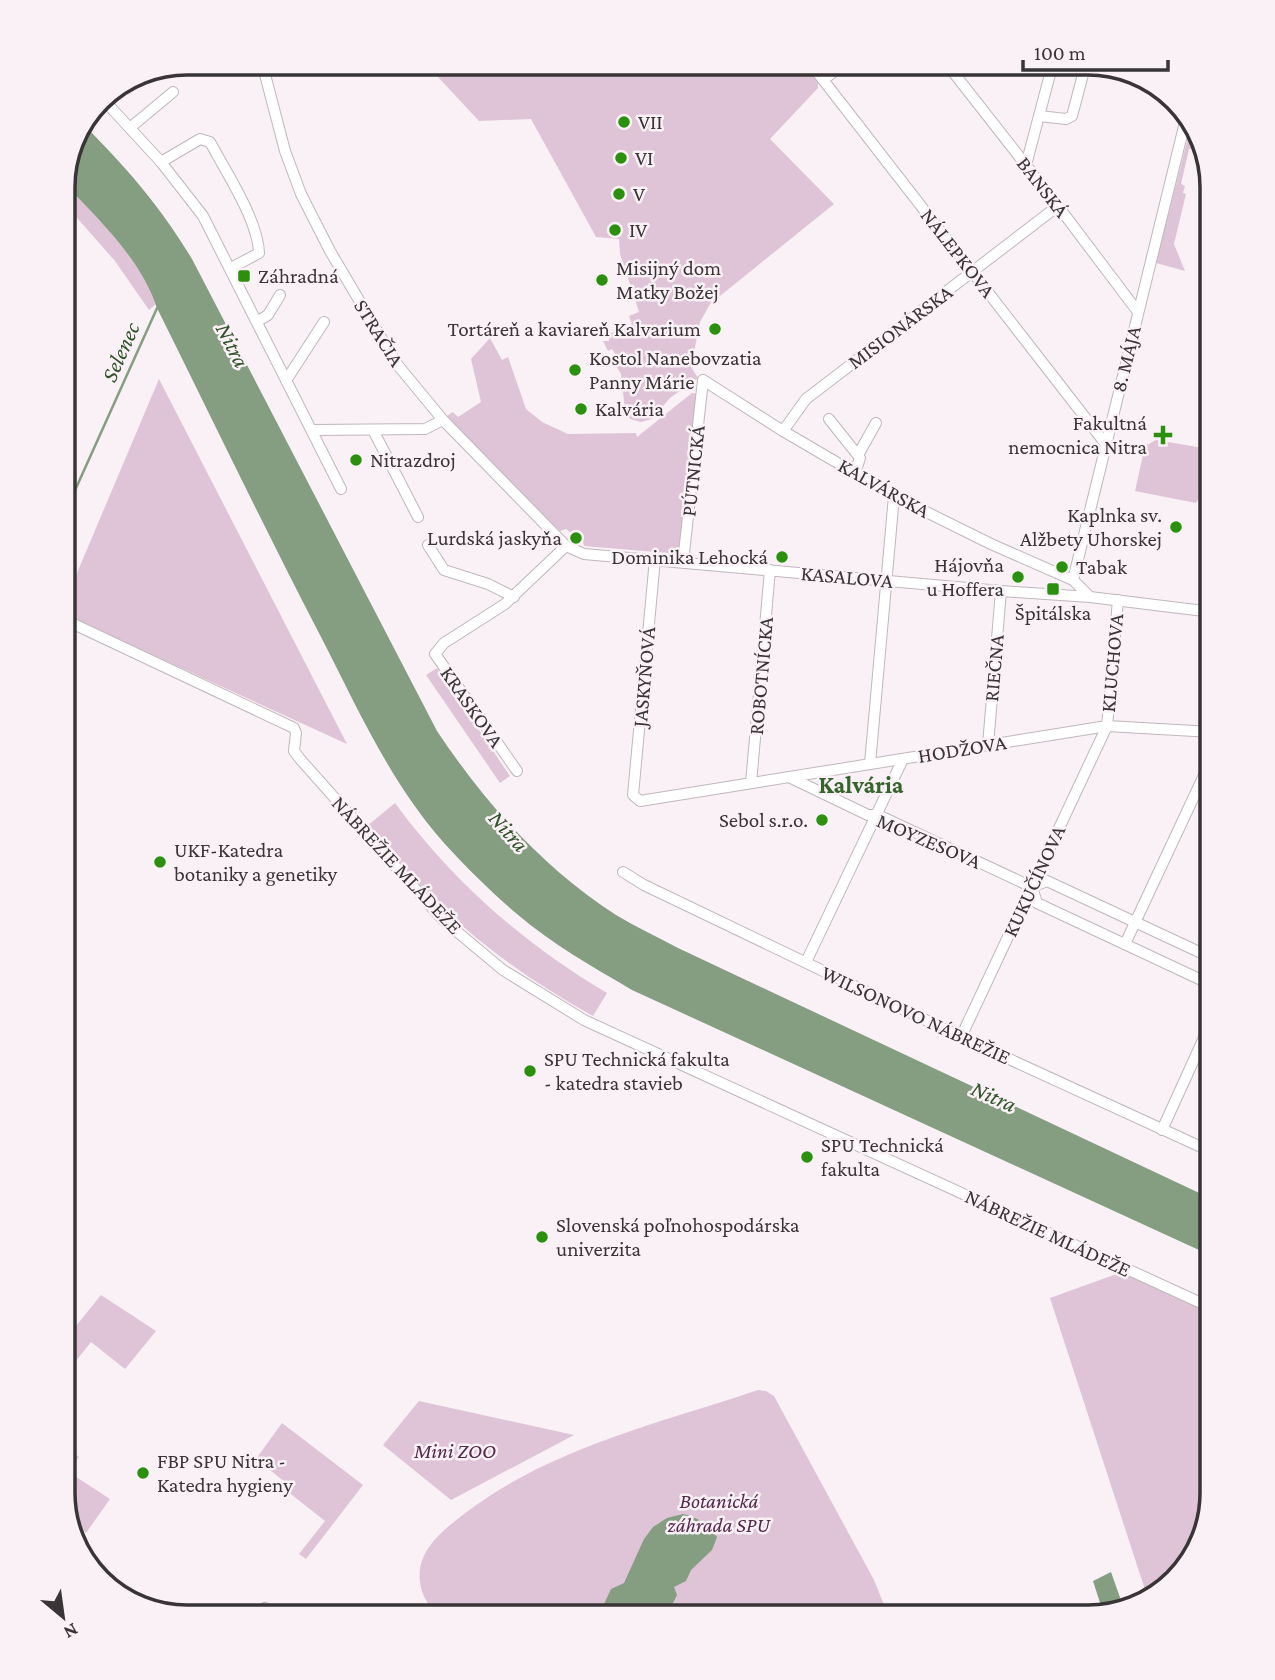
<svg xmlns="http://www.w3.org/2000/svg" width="1275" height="1680" font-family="'Crimson Pro',serif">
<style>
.green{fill:#dec4d6}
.water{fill:#859d81}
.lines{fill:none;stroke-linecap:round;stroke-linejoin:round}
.stream{stroke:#859d81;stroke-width:2.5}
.minor-casing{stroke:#bfb7bc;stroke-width:12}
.minor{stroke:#fff;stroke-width:10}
.poi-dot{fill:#2b900e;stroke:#faf1f7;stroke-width:2.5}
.labels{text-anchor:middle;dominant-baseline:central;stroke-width:5;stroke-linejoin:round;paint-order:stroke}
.poi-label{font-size:21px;fill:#393537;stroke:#faf1f7;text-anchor:start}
.street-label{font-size:21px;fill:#393537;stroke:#faf1f7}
.park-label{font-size:21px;font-style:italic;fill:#542949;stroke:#faf1f7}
.water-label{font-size:23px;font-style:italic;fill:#305329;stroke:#faf1f7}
.quarter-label{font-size:24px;font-weight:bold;fill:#35642c;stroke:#faf1f7}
.rim{fill:none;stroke:#393537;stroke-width:3.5}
</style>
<rect width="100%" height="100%" fill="#faf1f7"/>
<g class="green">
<polygon points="425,63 817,63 818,88 770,139 834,204 710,304 700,322 691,367 698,378 670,398 652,419 641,422 630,419 625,410 621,374 612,359 617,357 612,349 608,351 603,341 609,341 609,338 604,336 632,324 629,316 639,312 620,254 619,239 596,237 531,119 479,121"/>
<polygon points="1192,122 1196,135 1192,149 1189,149 1181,184 1185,186 1183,193 1186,194 1174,244 1185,271 1156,263"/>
<path d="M63 182C95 216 141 259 156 304L149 310 115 261 63 202Z"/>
<polygon points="490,338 502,360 508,357 526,409 542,422 568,434 636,433 637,437 692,393 698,394 679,554 584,546 583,542 566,529 560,531 444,418 453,412 458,417 481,402 471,359"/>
<polygon points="159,379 347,744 63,614 63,606"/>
<polygon points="1156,440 1203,448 1207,451 1198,500 1196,503 1135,491 1145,446"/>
<polygon points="1212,472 1212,508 1203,501 1208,475"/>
<polygon points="437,668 510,776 500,783 426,675"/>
<path d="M395 803C452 881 524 944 607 993L593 1016C541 987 492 954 448 913 419 886 393 855 367 826Z"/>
<polygon points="1122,1272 1212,1313 1212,1493 1195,1554 1156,1596 1148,1599 1050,1298"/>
<polygon points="101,1295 156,1331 125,1369 91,1342 63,1377 63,1342"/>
<path d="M758 1390 766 1391 774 1396 874 1580 889 1617H442C430 1608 422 1598 420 1582 416 1551 442 1531 464 1514 550 1448 657 1424 758 1390Z"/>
<polygon points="419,1401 574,1435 451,1500 383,1445"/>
<polygon points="282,1423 363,1485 306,1559 299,1554 325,1521 287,1491 290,1486 256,1459"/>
<polygon points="63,1445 79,1457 67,1471 110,1499 86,1533 73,1524 63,1492"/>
</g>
<g class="water">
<path d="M83 124C126 167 160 206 192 259L437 731C485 803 543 868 616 915 636 927 658 937 678 948L1212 1199V1256L632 990C593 967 552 944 517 914 492 893 467 868 445 844 391 784 357 707 320 635 264 527 211 417 157 308 141 259 98 219 63 182L76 133Z"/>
<path d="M683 1514C699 1518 707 1524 717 1537L712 1550 691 1570 686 1581 674 1587 677 1595 666 1617H598L611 1589 624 1583 644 1539 653 1527 667 1518Z"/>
<polygon points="1111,1572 1123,1606 1103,1612 1093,1581"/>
</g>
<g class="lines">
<polyline class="stream" points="63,517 158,306"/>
<defs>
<g id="minor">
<polyline points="262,63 285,151 301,194 330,251 396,363 443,420 566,546 584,554 1001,591 1090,597 1212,612"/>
<polyline points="810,63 1105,443"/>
<polyline points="946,63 1058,206 1138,312"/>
<polyline points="823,80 845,63"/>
<polyline points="102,98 161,162 203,216 341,489"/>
<polyline points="1039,116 1066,119 1072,116 1086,63"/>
<polyline points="131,127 173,92"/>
<path d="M161 162 200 139 210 142C226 172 258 220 259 253L231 268"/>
<polyline points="1026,165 1053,63"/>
<polyline points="258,321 268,315 280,295"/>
<polyline points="287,379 324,322"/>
<polyline points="829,419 860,458 855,473"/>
<polyline points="313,430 425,429 443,420"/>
<polyline points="373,430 418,517"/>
<polyline points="783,431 806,399 1058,206"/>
<polyline points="858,455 876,423"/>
<polyline points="428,545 444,570 488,584 514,597"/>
<polyline points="655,559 633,795 640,801 1107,726 1212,732"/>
<polyline points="683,562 703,380 783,431 894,496 991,544 1073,580 1090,597"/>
<polyline points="1073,580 1187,114"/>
<polyline points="63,619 294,728 296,733 294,751 300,759 443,920 503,970 584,1020 1212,1308"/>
<polyline points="988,745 1001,591"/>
<polyline points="870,764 894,496"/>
<polyline points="517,771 435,654 444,643 505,604 566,546"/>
<polyline points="789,777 868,815 878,815 1032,887"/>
<polyline points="751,783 770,570"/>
<polyline points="623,872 644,885 961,1037 1212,1152"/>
<polyline points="1125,944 1212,758"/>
<polyline points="806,962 903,759"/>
<polyline points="1212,985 1037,903 1032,887 1047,881 1212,958"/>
<polyline points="961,1037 1107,726 1118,600"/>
<polyline points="1162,1130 1212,1020"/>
<polyline points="257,1617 265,1608 283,1617"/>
</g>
</defs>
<use href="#minor" class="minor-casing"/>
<use href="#minor" class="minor"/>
</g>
<g class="poi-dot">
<circle cx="624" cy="122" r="7"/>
<circle cx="621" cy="158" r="7"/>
<circle cx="619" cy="194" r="7"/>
<circle cx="615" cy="230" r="7"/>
<rect x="237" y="269" width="14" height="14" rx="3.5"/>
<circle cx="602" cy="280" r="7"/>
<circle cx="715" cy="329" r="7"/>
<circle cx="575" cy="370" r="7"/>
<circle cx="581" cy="409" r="7"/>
<path d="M1159.5 424.5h7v7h7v7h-7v7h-7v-7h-7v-7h7z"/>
<circle cx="356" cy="460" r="7"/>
<circle cx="1176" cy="527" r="7"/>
<circle cx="576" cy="538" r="7"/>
<circle cx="782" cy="557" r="7"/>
<circle cx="1062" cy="567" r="7"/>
<circle cx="1018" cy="577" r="7"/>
<rect x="1046" y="582" width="14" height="14" rx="3.5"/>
<circle cx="822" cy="820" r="7"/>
<circle cx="160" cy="862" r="7"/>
<circle cx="530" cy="1071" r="7"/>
<circle cx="807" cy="1157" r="7"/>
<circle cx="542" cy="1237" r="7"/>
<circle cx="143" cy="1473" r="7"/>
</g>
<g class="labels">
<g class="poi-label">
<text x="638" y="122">VII</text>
<text x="635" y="158">VI</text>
<text x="633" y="194">V</text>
<text x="629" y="230">IV</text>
<text x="616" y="268">Misijný dom<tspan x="616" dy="24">Matky Božej</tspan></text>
<text x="258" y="276">Záhradná</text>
<text x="701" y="329" text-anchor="end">Tortáreň a kaviareň Kalvarium</text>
<text x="589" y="358">Kostol Nanebovzatia<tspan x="589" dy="24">Panny Márie</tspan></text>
<text x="595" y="409">Kalvária</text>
<text x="1147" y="423" text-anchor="end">Fakultná<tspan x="1147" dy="24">nemocnica Nitra</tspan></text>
<text x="370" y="460">Nitrazdroj</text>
<text x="1162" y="515" text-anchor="end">Kaplnka sv.<tspan x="1162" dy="24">Alžbety Uhorskej</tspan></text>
<text x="562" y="538" text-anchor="end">Lurdská jaskyňa</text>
<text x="768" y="557" text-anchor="end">Dominika Lehocká</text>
<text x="1004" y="565" text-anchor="end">Hájovňa<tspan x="1004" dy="24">u Hoffera</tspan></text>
<text x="1076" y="567">Tabak</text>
<text x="1053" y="613" text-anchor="middle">Špitálska</text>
<text x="808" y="820" text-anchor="end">Sebol s.r.o.</text>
<text x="174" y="850">UKF-Katedra<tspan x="174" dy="24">botaniky a genetiky</tspan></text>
<text x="544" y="1059">SPU Technická fakulta<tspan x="544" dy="24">- katedra stavieb</tspan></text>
<text x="821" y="1145">SPU Technická<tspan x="821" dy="24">fakulta</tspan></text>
<text x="556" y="1225">Slovenská poľnohospodárska<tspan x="556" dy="24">univerzita</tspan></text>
<text x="157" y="1461">FBP SPU Nitra -<tspan x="157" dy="24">Katedra hygieny</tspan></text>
</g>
<g class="street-label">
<text transform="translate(1043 187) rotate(52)">BANSKÁ</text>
<text transform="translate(958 253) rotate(52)">NÁLEPKOVA</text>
<text transform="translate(900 327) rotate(-37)">MISIONÁRSKA</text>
<text transform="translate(379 333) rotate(58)">STRAČIA</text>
<text transform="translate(1126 359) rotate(-76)">8. MÁJA</text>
<text transform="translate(693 471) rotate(-84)">PÚTNICKÁ</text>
<text transform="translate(884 488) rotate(29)">KALVÁRSKA</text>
<text transform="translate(847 577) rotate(5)">KASALOVA</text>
<text transform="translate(1112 663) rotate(-85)">KLUCHOVA</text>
<text transform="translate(994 668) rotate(-85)">RIEČNA</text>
<text transform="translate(761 676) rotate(-85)">ROBOTNÍCKA</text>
<text transform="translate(644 677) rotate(-85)">JASKYŇOVÁ</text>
<text transform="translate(472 707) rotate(55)">KRASKOVA</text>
<text transform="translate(962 749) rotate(-9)">HODŽOVA</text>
<text transform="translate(929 841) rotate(23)">MOYZESOVA</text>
<text transform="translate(397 865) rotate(47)">NÁBREŽIE MLÁDEŽE</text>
<text transform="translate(1034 881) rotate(-65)">KUKUČÍNOVA</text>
<text transform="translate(916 1015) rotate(25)">WILSONOVO NÁBREŽIE</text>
<text transform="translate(1048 1233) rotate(25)">NÁBREŽIE MLÁDEŽE</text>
</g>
<g class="park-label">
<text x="455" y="1451">Mini ZOO</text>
<text x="719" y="1501">Botanická<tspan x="719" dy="24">záhrada SPU</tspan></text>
</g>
<g class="water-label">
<text transform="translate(233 345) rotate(63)">Nitra</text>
<text transform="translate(120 352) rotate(-66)">Selenec</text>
<text transform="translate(509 831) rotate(48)">Nitra</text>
<text transform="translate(994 1096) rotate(24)">Nitra</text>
</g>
<g class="quarter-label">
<text x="861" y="784">Kalvária</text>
</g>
</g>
<path d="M0 0H1275V1680H0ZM187 75H1088A112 112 0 0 1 1200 187V1493A112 112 0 0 1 1088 1605H187A112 112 0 0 1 75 1493V187A112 112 0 0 1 187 75Z" fill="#faf1f7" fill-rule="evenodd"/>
<path class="rim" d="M187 75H1088A112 112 0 0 1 1200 187V1493A112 112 0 0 1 1088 1605H187A112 112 0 0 1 75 1493V187A112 112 0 0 1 187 75Z"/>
<g transform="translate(63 1617) rotate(151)" stroke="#faf1f7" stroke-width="5" paint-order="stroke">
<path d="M0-5L12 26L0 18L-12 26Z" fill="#393537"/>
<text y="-10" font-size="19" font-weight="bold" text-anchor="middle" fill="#393537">N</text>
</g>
<path d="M1023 60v10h145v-10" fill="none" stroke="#393537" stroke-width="3.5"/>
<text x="1034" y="60" font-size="21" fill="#393537" stroke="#faf1f7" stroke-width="5" paint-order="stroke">100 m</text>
</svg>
